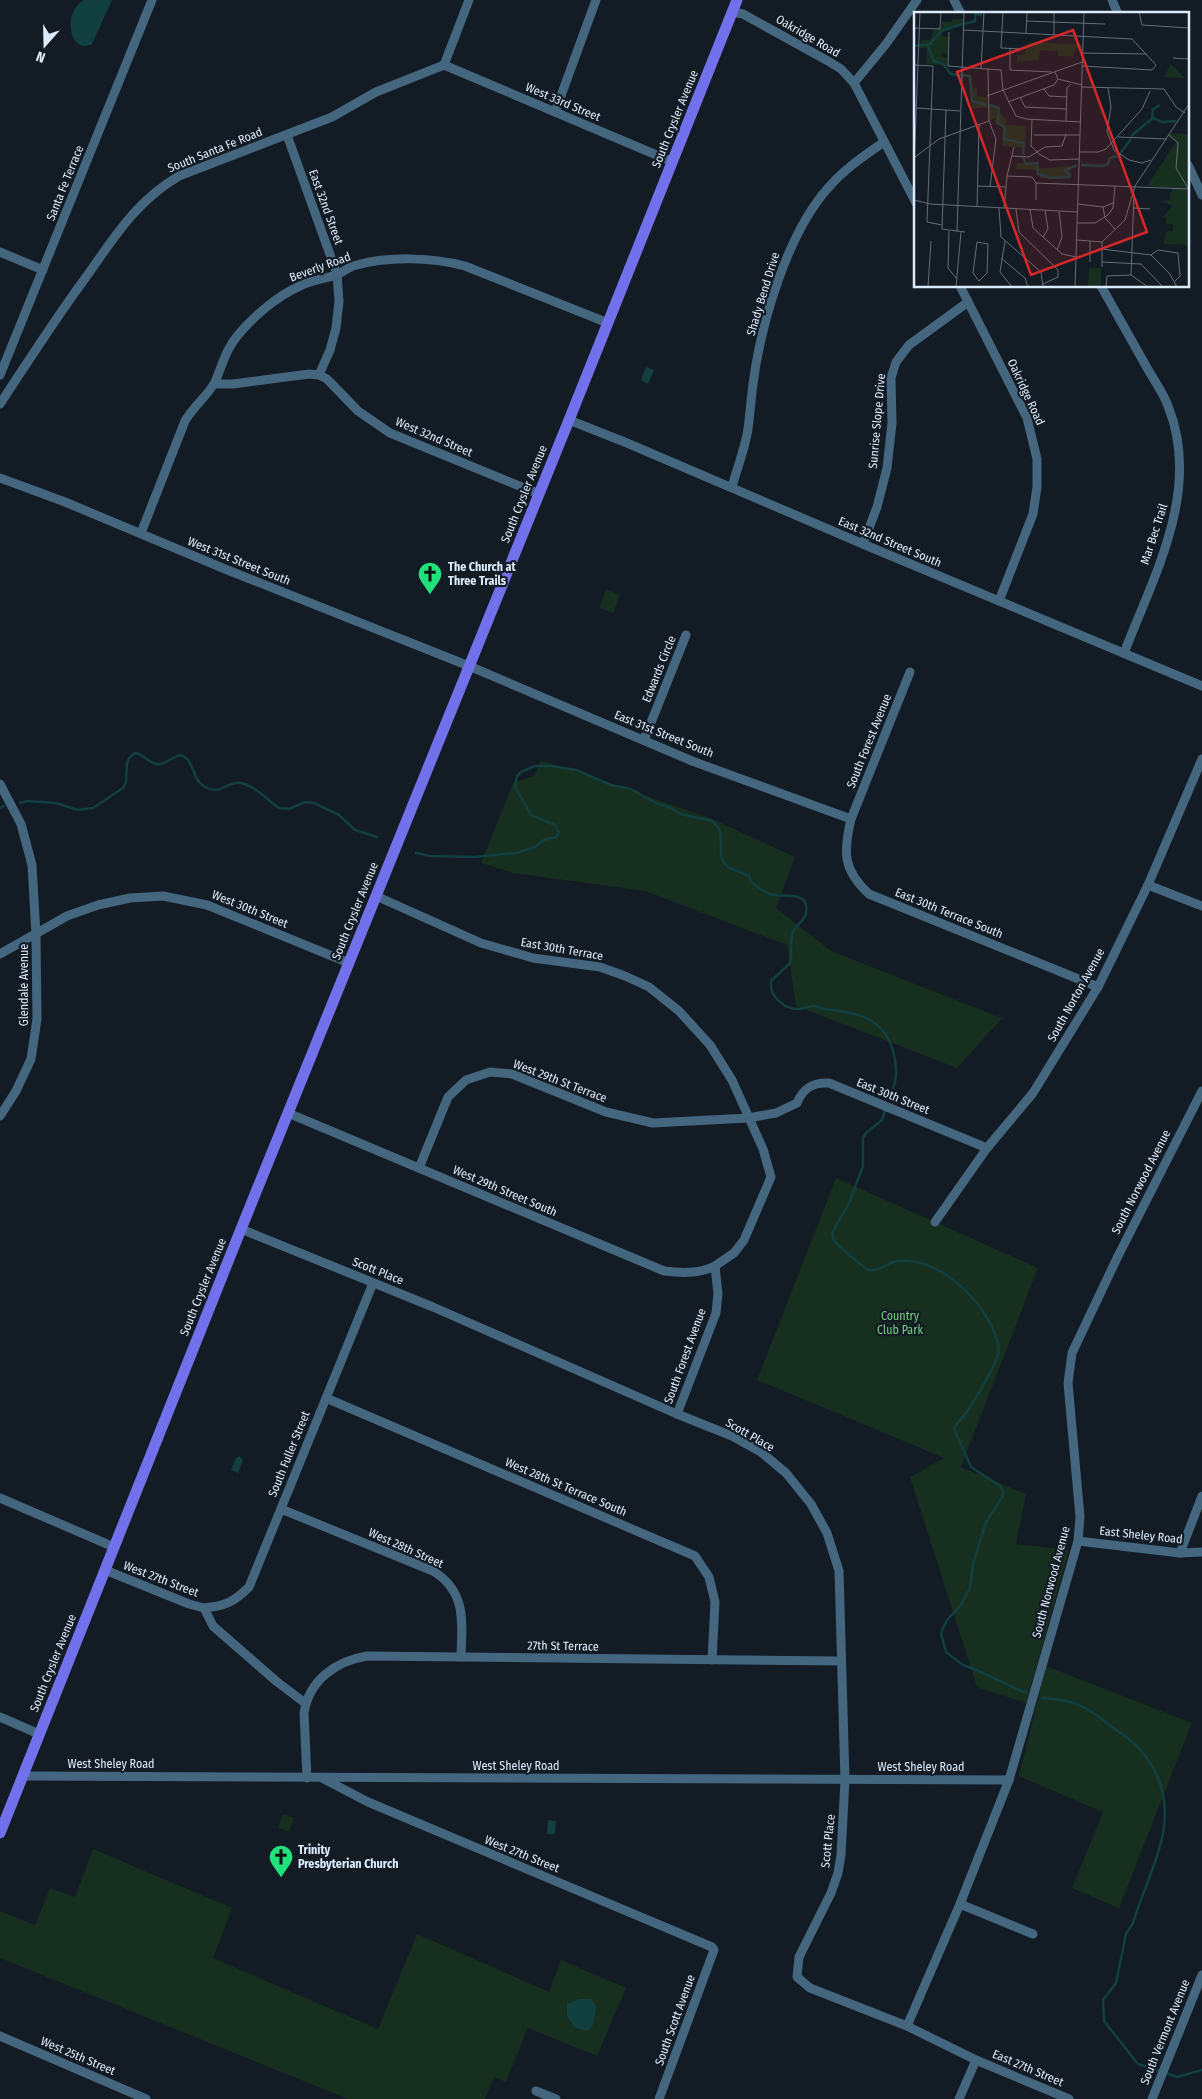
<svg xmlns="http://www.w3.org/2000/svg" width="1202" height="2099" font-family="'Fira Sans Condensed',sans-serif">
<style>
.green{fill:#172f1f}
.water{fill:#123f40}
.lines{fill:none;stroke-linecap:round;stroke-linejoin:round}
.stream{stroke:#123f40;stroke-width:2.5}
.minor{stroke:#44667e;stroke-width:9}
.major{stroke:#7271ec;stroke-width:11}
.labels{text-anchor:middle;dominant-baseline:central;stroke-width:4.5;stroke-linejoin:round;paint-order:stroke}
.street-label{font-size:12px;fill:#dcebfa;stroke:#131b25}
.poi-label{font-size:12px;font-weight:bold;fill:#dcebfa;stroke:#131b25;text-anchor:start}
.park-label{font-size:12px;fill:#71d17d;stroke:#131b25}
.inset-river{fill:none;stroke:#123f40;stroke-width:2.5}
.inset-road{fill:none;stroke:#636e7a;stroke-width:1}
.view{fill:#d62828;fill-opacity:0.15;stroke:#d62828;stroke-width:2.5}
.inset-edge{fill:none;stroke:#dcebfa;stroke-width:2.5}
</style>
<rect width="100%" height="100%" fill="#131b25"/>
<g class="green">
<polygon points="606,589 620,595 613,613 599,608"/>
<polygon points="541,760 710,818 795,857 776,908 831,951 1002,1018 957,1068 796,1006 787,945 645,891 513,873 481,863 513,783 534,776"/>
<polygon points="836,1178 1038,1268 961,1467 1026,1494 1016,1544 1069,1550 1026,1703 977,1687 910,1477 944,1458 757,1380"/>
<polygon points="1046,1666 1192,1723 1119,1908 1072,1888 1103,1812 1019,1776"/>
<polygon points="283,1814 294,1818 289,1832 278,1828"/>
<polygon points="93,1849 232,1908 213,1958 378,2029 417,1934 549,1992 561,1960 626,1988 597,2056 528,2028 506,2082 494,2077 485,2099 348,2099 0,1958 0,1911 35,1925 50,1888 75,1897"/>
</g>
<g class="water">
<path d="M84 0H112L92 44C70 56 61 12 84 0Z"/>
<polygon points="646,367 654,370 648,384 641,380"/>
<polygon points="239,1456 243,1460 238,1473 231,1470 236,1458"/>
<polygon points="548,1820 556,1821 555,1834 547,1834"/>
<polygon points="580,1999 591,1999 596,2006 593,2025 587,2031 574,2027 567,2016 567,2004"/>
</g>
<g class="lines">
<g class="stream">
<path d="M20 803 27 801 56 803 78 810 93 808 123 788 126 782 127 764 129 758 135 753C145 754 150 766 161 764 168 762 173 757 180 755 196 760 191 780 205 787 221 796 226 781 241 783 256 786 267 800 279 808L289 809 305 802 314 803 339 815 355 830 377 837"/>
<polyline points="0,808 4,806"/>
<path d="M416 853 430 856 475 857 516 853 535 847 544 840 556 837 559 833 555 825 531 815 515 787 517 776 521 772 535 766H551L576 770 611 785 631 789 656 803 671 808 681 814 712 821C728 833 716 847 723 861 728 871 742 871 750 877V881C757 886 765 894 774 895 786 897 810 891 806 913 805 921 796 924 793 932 789 942 793 952 790 963L771 981C769 997 785 1010 800 1009 805 1009 810 1005 815 1006 819 1007 823 1009 826 1009 858 1013 883 1017 893 1051 898 1070 897 1082 889 1099"/>
<path d="M885 1111 882 1120 866 1133 863 1138V1166L860 1174 849 1203 832 1233C833 1235 833 1238 834 1240 837 1245 864 1268 869 1270 880 1272 887 1262 898 1261 937 1258 974 1292 991 1325 995 1334 1000 1344 998 1354 995 1367 972 1405 963 1417 959 1421 956 1424 954 1429L971 1467 1000 1486 1003 1491V1496L986 1522 973 1564 970 1588 960 1606 947 1620 941 1633 943 1641 946 1652 963 1665 974 1669 1026 1693"/>
<path d="M1043 1698C1058 1699 1077 1702 1090 1711 1099 1716 1106 1723 1115 1729 1134 1741 1148 1755 1157 1776 1180 1826 1147 1875 1133 1923L1126 1934 1116 1983 1103 2000 1104 2021 1138 2064 1160 2071"/>
<polyline points="1166,2073 1177,2077 1202,2070"/>
</g>
<g class="minor">
<polyline points="954,0 961,14"/>
<polyline points="1112,0 1118,14"/>
<polyline points="732,12 743,14 828,61 841,69 854,83 916,203"/>
<polyline points="444,65 673,162"/>
<polyline points="444,65 469,0"/>
<polyline points="854,83 886,44 917,0"/>
<polyline points="555,112 596,0"/>
<polyline points="287,135 337,274 339,301 336,328 330,350 319,375"/>
<polyline points="1188,165 1202,195"/>
<polyline points="0,252 43,270"/>
<polyline points="960,286 1027,418 1037,459 1037,487 1033,514 999,601"/>
<path d="M1101 286C1116 313 1131 339 1146 366 1153 379 1163 392 1168 406 1202 490 1154 575 1124 653"/>
<polyline points="0,375 152,0"/>
<polyline points="214,384 233,384 309,374 319,375 327,379 358,411 390,433 539,494"/>
<path d="M0 404C28 361 56 318 86 277 114 238 136 201 179 176L332 117 376 92 444 65"/>
<polyline points="569,420 627,443 870,547 1202,686"/>
<polyline points="0,478 65,502 225,569 469,666 692,761 851,819"/>
<path d="M732 487C737 468 745 449 748 429 750 414 751 399 753 384 761 323 787 234 828 188 844 169 864 156 884 142"/>
<path d="M141 533 185 421C192 408 210 393 215 382 222 366 226 349 238 335 254 316 277 296 300 286 311 280 324 279 336 275 342 273 347 268 353 266 387 256 431 257 465 266L608 323"/>
<polyline points="863,544 877,507 887,468 892,423 891,378 896,362 909,345 968,302"/>
<path d="M910 672 851 819C843 853 843 870 869 894L1098 987"/>
<polyline points="644,740 686,635"/>
<polyline points="0,784 21,824 32,865 36,935 37,1019 31,1059 16,1091 0,1116"/>
<polyline points="1148,885 1202,906"/>
<polyline points="376,896 481,943 533,958 600,967 625,976 649,987 679,1011 710,1045 732,1080 763,1149 771,1177 744,1240 734,1253 715,1266 718,1294 716,1313 677,1414"/>
<polyline points="0,954 67,916 98,905 130,898 163,896 207,905 349,963"/>
<path d="M288 1113 664 1271C681 1273 699 1274 715 1266"/>
<path d="M419 1168 448 1097 466 1080 490 1072 512 1074 606 1112 653 1123 748 1118 776 1113 797 1103C803 1088 813 1082 829 1083L987 1148"/>
<polyline points="935,1222 987,1148 1033,1093 1098,987 1148,885 1202,759"/>
<polyline points="241,1229 433,1307 677,1414 732,1436 761,1452 786,1473 811,1504 827,1533 839,1571 845,1780 841,1855 838,1873 831,1893 799,1957 797,1977 810,1988 907,2026 976,2060 1069,2099"/>
<polyline points="326,1398 695,1556 709,1577 715,1602 712,1660"/>
<polyline points="0,1498 114,1547"/>
<path d="M281 1509 433 1571C467 1592 462 1622 461 1657"/>
<polyline points="1078,1541 1180,1553 1202,1552"/>
<polyline points="1180,1553 1202,1496"/>
<polyline points="105,1570 189,1604 204,1608 213,1626 276,1681 305,1703"/>
<path d="M204 1608C225 1606 234 1602 249 1587L373 1283"/>
<polyline points="0,1717 39,1734"/>
<polyline points="23,1776 1009,1780"/>
<path d="M307 1778 304 1713C309 1680 336 1661 367 1656L841 1661"/>
<polyline points="322,1778 368,1802 712,1947 714,1950 659,2099"/>
<polyline points="960,1904 1033,1934"/>
<polyline points="907,2026 960,1904 1009,1780 1078,1541 1080,1517 1068,1383 1072,1353 1118,1256 1202,1091"/>
<polyline points="0,2036 146,2099"/>
<polyline points="536,2091 556,2099"/>
<polyline points="959,2099 976,2060"/>
<polyline points="1152,2099 1202,1975"/>
</g>
<polyline class="major" points="0,1833 241,1229 569,420 737,0"/>
</g>
<defs>
<symbol id="church-pin" viewBox="-11 -11 22 30"><path d="M0 17L-7.5 6A9.5 9.5 0 1 1 7.5 6Z" fill="#21e17d" stroke="#131b25"/><path d="M-1.2-6h2.4v3.5h3.3v2.4h-3.3V6h-2.4V-.1h-3.3v-2.4h3.3Z" fill="#111"/></symbol>
</defs>
<g fill-rule="evenodd">
<use href="#church-pin" x="416" y="560" width="28" height="38"/>
<use href="#church-pin" x="267" y="1843" width="28" height="38"/>
</g>
<g class="labels">
<g class="street-label">
<text transform="translate(808 36) rotate(30)">Oakridge Road</text>
<text transform="translate(563 102) rotate(23)">West 33rd Street</text>
<text transform="translate(675 119) rotate(-68)">South Crysler Avenue</text>
<text transform="translate(215 150) rotate(-22)">South Santa Fe Road</text>
<text transform="translate(65 183) rotate(-68)">Santa Fe Terrace</text>
<text transform="translate(326 207) rotate(70)">East 32nd Street</text>
<text transform="translate(320 267) rotate(-20)">Beverly Road</text>
<text transform="translate(763 294) rotate(-73)">Shady Bend Drive</text>
<text transform="translate(1026 392) rotate(65)">Oakridge Road</text>
<text transform="translate(877 421) rotate(-85)">Sunrise Slope Drive</text>
<text transform="translate(434 437) rotate(23)">West 32nd Street</text>
<text transform="translate(524 494) rotate(-68)">South Crysler Avenue</text>
<text transform="translate(1154 534) rotate(-72)">Mar Bec Trail</text>
<text transform="translate(890 542) rotate(23)">East 32nd Street South</text>
<text transform="translate(239 561) rotate(22)">West 31st Street South</text>
<text transform="translate(659 669) rotate(-68)">Edwards Circle</text>
<text transform="translate(664 734) rotate(22)">East 31st Street South</text>
<text transform="translate(869 741) rotate(-68)">South Forest Avenue</text>
<text transform="translate(250 909) rotate(22)">West 30th Street</text>
<text transform="translate(355 911) rotate(-68)">South Crysler Avenue</text>
<text transform="translate(949 913) rotate(22)">East 30th Terrace South</text>
<text transform="translate(562 949) rotate(10)">East 30th Terrace</text>
<text transform="translate(24 985) rotate(-90)">Glendale Avenue</text>
<text transform="translate(1076 995) rotate(-61)">South Norton Avenue</text>
<text transform="translate(560 1081) rotate(21)">West 29th St Terrace</text>
<text transform="translate(893 1096) rotate(22)">East 30th Street</text>
<text transform="translate(1141 1182) rotate(-63)">South Norwood Avenue</text>
<text transform="translate(505 1191) rotate(23)">West 29th Street South</text>
<text transform="translate(378 1271) rotate(22)">Scott Place</text>
<text transform="translate(203 1287) rotate(-68)">South Crysler Avenue</text>
<text transform="translate(685 1356) rotate(-70)">South Forest Avenue</text>
<text transform="translate(750 1435) rotate(30)">Scott Place</text>
<text transform="translate(289 1454) rotate(-68)">South Fuller Street</text>
<text transform="translate(566 1487) rotate(23)">West 28th St Terrace South</text>
<text transform="translate(1141 1535) rotate(6)">East Sheley Road</text>
<text transform="translate(406 1548) rotate(24)">West 28th Street</text>
<text transform="translate(161 1579) rotate(21)">West 27th Street</text>
<text transform="translate(1051 1582) rotate(-75)">South Norwood Avenue</text>
<text transform="translate(563 1646) rotate(1)">27th St Terrace</text>
<text transform="translate(53 1663) rotate(-68)">South Crysler Avenue</text>
<text x="111" y="1764">West Sheley Road</text>
<text x="516" y="1766">West Sheley Road</text>
<text x="921" y="1767">West Sheley Road</text>
<text transform="translate(828 1841) rotate(-84)">Scott Place</text>
<text transform="translate(522 1854) rotate(22)">West 27th Street</text>
<text transform="translate(675 2020) rotate(-70)">South Scott Avenue</text>
<text transform="translate(1165 2032) rotate(-68)">South Vermont Avenue</text>
<text transform="translate(78 2056) rotate(23)">West 25th Street</text>
<text transform="translate(1028 2068) rotate(23)">East 27th Street</text>
</g>
<g class="poi-label">
<text x="448" y="567">The Church at<tspan x="448" dy="14">Three Trails</tspan></text>
<text x="298" y="1850">Trinity<tspan x="298" dy="14">Presbyterian Church</tspan></text>
</g>
<g class="park-label">
<text x="900" y="1316">Country<tspan x="900" dy="14">Club Park</tspan></text>
</g>
</g>
<g transform="translate(914 12)">
<rect width="275" height="275" fill="#131b25"/>
<path d="M38 7H49V13L28 20V24L34 25 33 42 28 41V45L33 46V54L12 52 13 36H6L7 28H16L20 17 28 16V9L38 10ZM113 30 168 32V36H162L159 45 144 44V39L126 38 125 48 103 50V43H111ZM257 52 271 66 250 65ZM58 76H63V84L73 85 74 96H58ZM74 92H80L93 110 91 113 112 114 111 136 88 134 89 113 82 112 81 107 76 108ZM257 121 275 122V247L273 233 249 232 253 219H259V212H252V205H249L258 194 248 189 255 188 258 177H274L233 174 262 130 254 125ZM103 151H121L124 157 156 154V163L154 166H126V160L120 158 101 157ZM175 256H187V275H174Z" fill="#172f1f"/>
<path class="inset-river" d="M50 12 61 9V2L68 3M13 32 20 49 29 52 37 62 56 64 58 89 73 93M0 34 16 32 27 19 48 12M76 93 85 96 84 111 91 116 90 127 110 131 109 143M238 106 239 97 246 93M217 124 239 106 248 110 262 109M205 143 217 127M109 145 112 152 123 151 124 162 136 166 155 165 156 163 150 159 163 153M167 153 189 154 194 152 196 146 203 144"/>
<path class="inset-road" d="M89 0 87 36 108 37M225 0 228 13 275 16M112 9 191 12M0 16 26 17 27 0M49 18 218 27 242 53 238 58 168 54M35 20 34 54 87 58 89 78 102 104 112 107 167 110M112 21 113 1M140 23V0M96 37V58L138 60M169 41 233 42M259 46 275 47M0 53 19 54 13 210 28 213M67 56 70 0M74 57 75 109 82 127 76 175M141 60 144 67 168 73M168 75 250 77 262 95 271 101M194 76 197 95 193 119 200 138 215 148 228 151 237 148M130 77 135 84 153 85M73 84 168 50M106 85 111 95 153 97M94 90 140 73 144 67M3 96 46 99M32 98 28 217 51 220M118 108 117 134 125 142 136 148 165 147M152 109 153 76 157 72M120 123H166M255 123 264 131 262 156 274 176M204 125 253 127M166 140H184L192 137 228 97 236 79M98 144 115 145 131 135 148 134 152 122M1 145 25 127 75 109M0 155 6 0M93 164 118 165 122 171M122 171 275 177M63 174 91 175M0 188 16 192 164 200M122 188V171M164 192 189 195 199 191M63 195 65 112M189 195 191 206 201 217M85 196 87 225 127 260 129 275M90 196 93 164 100 135M220 196 236 197M102 197 105 220 144 258V265L129 272M116 197 119 216 148 242 162 245M163 211H181L194 203 199 196 201 174M35 219 34 256 42 266M43 220 50 0M129 225 134 217 131 198M163 228 188 230M91 229 86 260 98 275M63 230 74 232 73 261 65 269 59 261ZM188 230 211 208 221 174 275 92M188 237 237 243 256 262 263 275M143 238 148 225 145 199M237 243 244 238 264 241 266 264 261 269M87 246 111 266 114 275M176 250V229M188 250 227 252 249 275M188 255V230M217 263 220 182M14 275 17 229M42 275 47 220M161 275 170 0M192 275 193 264 217 263 234 275"/>
<path class="view" d="M159 18 233 220 117 263 43 60Z"/>
<rect width="275" height="275" class="inset-edge"/>
</g>
<g transform="translate(45 45) rotate(200)" stroke="#131b25" stroke-width="4" paint-order="stroke">
<path d="M0-4L9 19L0 12L-9 19Z" fill="#dcebfa"/>
<text y="-8" font-size="14" font-weight="bold" text-anchor="middle" fill="#dcebfa">N</text>
</g>
</svg>
